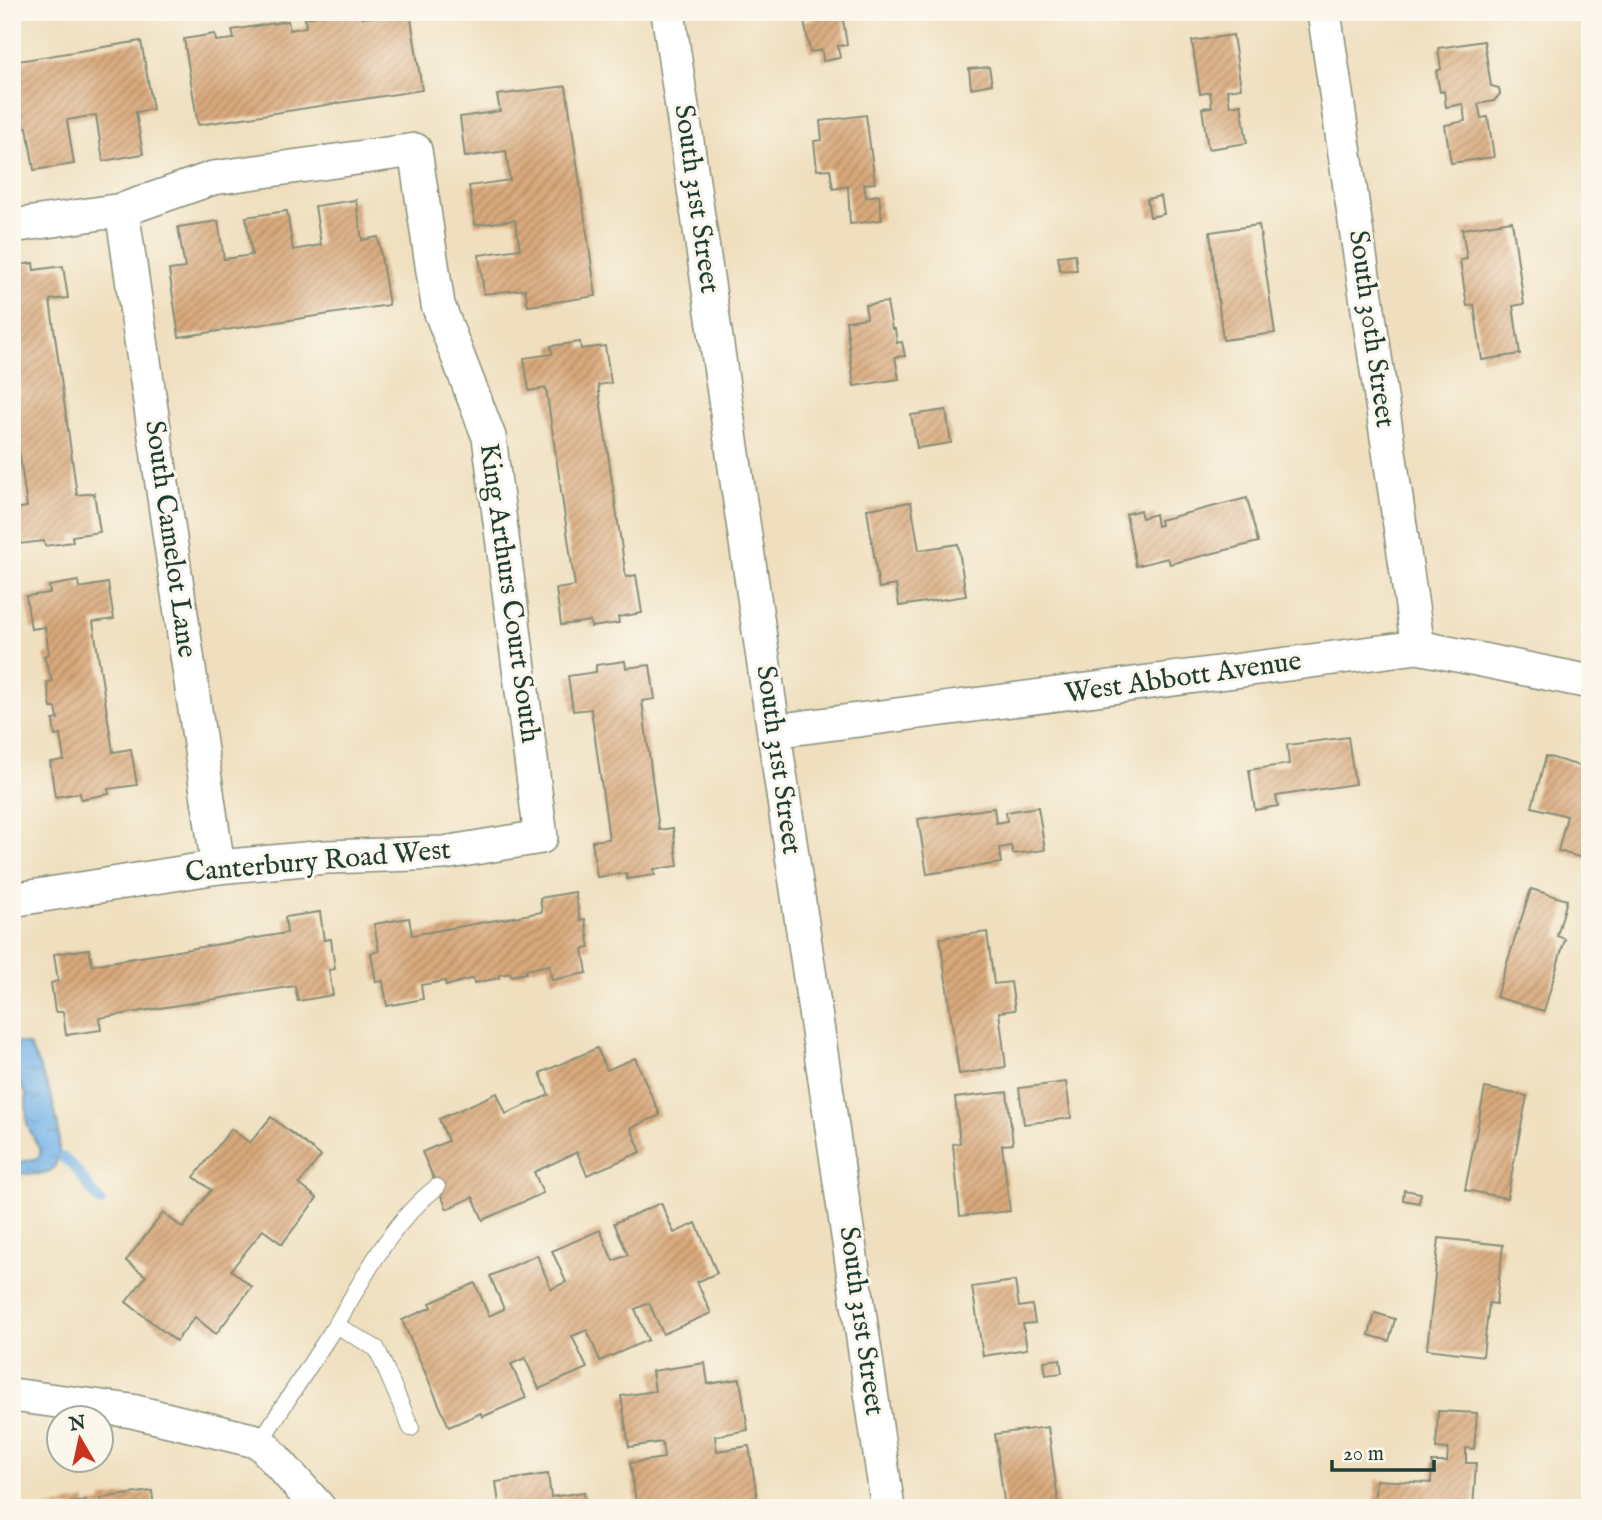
<svg xmlns="http://www.w3.org/2000/svg" width="1602" height="1520" font-family="'IM FELL English',serif">
<style>
.water{fill:url(#water-ripples);stroke:#4a788e;stroke-width:2}
.lines{fill:none;stroke-linecap:round;stroke-linejoin:round}
.stream{stroke:#75b3e8;stroke-width:10}
.building{fill:url(#building-hatch)}
.service-casing{stroke:#878e79;stroke-width:18}
.minor-casing{stroke:#878e79;stroke-width:36}
.service{stroke:#fff;stroke-width:16}
.minor{stroke:#fff;stroke-width:33}
.labels{text-anchor:middle;dominant-baseline:central;stroke-width:6;stroke-linejoin:round;paint-order:stroke}
.street-label{font-size:28px;fill:#1f3d34;stroke:#fbf7ec}
</style>
<defs>
<pattern id="water-ripples" width="26" height="14" patternUnits="userSpaceOnUse" patternTransform="scale(1.75)"><rect width="26" height="14" fill="#75b3e8"/><path d="M2 4q2-2 4 0t4 0M15 11q2-2 4 0t4 0" fill="none" stroke="#5f93bd"/></pattern>
<pattern id="building-hatch" width="6" height="6" patternUnits="userSpaceOnUse" patternTransform="scale(1.75)"><rect width="6" height="6" fill="#d9a97b"/><path d="M-1 1l2-2M0 6l6-6M5 7l2-2" fill="none" stroke="#af8b66"/></pattern>
</defs>
<rect width="100%" height="100%" fill="#fbf7ec"/>
<filter id="ink" filterUnits="userSpaceOnUse"><feTurbulence type="fractalNoise" baseFrequency=".0143" numOctaves="2"/><feDisplacementMap in="SourceGraphic" scale="14" xChannelSelector="R" yChannelSelector="G"/><feConvolveMatrix kernelMatrix="1 2 1 2 8 2 1 2 1" color-interpolation-filters="sRGB"/></filter>
<filter id="wash" filterUnits="userSpaceOnUse"><feTurbulence type="fractalNoise" baseFrequency=".00686" numOctaves="4" result="noise"/><feDisplacementMap in="SourceGraphic" scale="28" xChannelSelector="R" yChannelSelector="G"/><feGaussianBlur stdDeviation="1.57" result="paint"/><feColorMatrix in="noise" values="0 0 0 0 0 0 0 0 0 0 0 0 0 0 0 0 0 1.4 0 .05"/><feComposite in="paint" operator="in"/></filter>
<g filter="url(#wash)">
<rect width="100%" height="100%" fill="#efdfbe"/>
<path class="water" d="M12 1042 29 1045C44 1076 57 1104 59 1138 61 1175 47 1178 12 1172V1160L21 1162 38 1158 41 1152 27 1125 26 1094 12 1071Z"/>
<g class="lines">
<path class="stream" d="M62 1157C79 1168 86 1187 101 1202"/>
</g>
<g id="blocks">
<g class="building">
<polygon points="339,12 362,12 363,18 379,16 379,12 410,12 422,90 198,125 184,39 215,34 216,41 234,39 232,30 288,21 290,30 306,27 305,18"/>
<polygon points="813,12 842,13 847,45 838,46 840,58 823,61 822,50 810,52 804,21 814,19"/>
<polygon points="1233,35 1241,88 1227,90 1230,106 1241,104 1247,143 1208,149 1202,108 1212,107 1210,92 1200,94 1192,41"/>
<polygon points="141,41 153,109 136,112 143,154 103,161 96,115 67,120 74,164 34,170 27,127 12,129 12,62"/>
<polygon points="1484,41 1491,86 1499,88 1500,94 1494,101 1478,104 1481,118 1488,117 1494,157 1451,163 1445,125 1465,121 1463,104 1446,107 1444,91 1440,92 1436,71 1441,69 1438,48"/>
<polygon points="989,67 992,84 971,88 969,69"/>
<polygon points="566,86 596,296 528,306 525,289 484,294 479,255 520,249 515,220 475,225 469,186 510,180 506,151 465,157 460,117 500,111 497,95"/>
<polygon points="866,115 875,183 864,184 866,197 879,195 882,220 850,224 848,186 833,189 830,169 817,170 814,141 822,140 820,121"/>
<polygon points="1161,196 1164,214 1150,217 1147,199"/>
<polygon points="356,200 362,240 378,237 389,305 179,337 169,270 185,268 178,227 218,221 224,259 252,255 246,217 287,211 293,250 321,245 315,206"/>
<polygon points="1512,221 1524,304 1513,306 1520,354 1482,360 1474,305 1467,306 1460,260 1467,259 1462,229"/>
<polygon points="1259,225 1275,333 1223,340 1210,232"/>
<polygon points="1075,254 1077,270 1060,271 1058,256"/>
<polygon points="33,263 34,270 63,266 68,298 50,300 77,495 94,493 100,532 72,536 73,542 45,546 44,541 19,544 14,509 27,507 12,401 12,266"/>
<polygon points="887,302 892,329 895,329 897,343 902,342 905,356 895,357 899,379 854,386 846,321 867,318 865,305"/>
<polygon points="580,342 581,349 605,346 611,383 598,385 626,577 636,575 642,613 618,617 619,623 591,627 590,621 561,625 556,589 575,586 546,388 529,391 524,358 552,354 551,346"/>
<polygon points="946,410 951,443 917,448 911,415"/>
<polygon points="1247,498 1258,542 1170,564 1168,558 1136,566 1126,514 1140,510 1142,518 1155,514 1157,526 1161,525 1160,520"/>
<polygon points="911,502 919,550 958,544 966,596 899,606 896,585 879,588 867,509"/>
<polygon points="78,581 79,588 108,583 114,619 93,622 113,752 131,749 137,785 108,789 109,794 81,799 80,793 55,797 50,762 64,760 60,735 55,736 53,720 58,719 56,708 51,708 47,682 52,681 44,656 49,654 45,627 31,629 26,596 50,593 49,586"/>
<polygon points="625,661 626,668 650,665 655,699 642,701 659,830 673,828 678,866 654,869 655,875 627,879 626,873 597,877 592,841 609,839 591,709 573,711 568,676 596,672 596,665"/>
<polygon points="1348,737 1355,784 1276,796 1278,806 1255,810 1249,770 1289,764 1287,745"/>
<polygon points="1546,756 1590,769 1590,860 1558,851 1567,816 1532,807"/>
<polygon points="1038,807 1045,850 1013,854 1011,846 999,848 1001,863 927,874 918,819 994,808 996,823 1007,821 1006,812"/>
<polygon points="1531,889 1567,900 1557,936 1565,939 1544,1011 1496,997"/>
<polygon points="575,892 580,920 585,919 590,948 583,949 587,973 552,980 549,965 526,970 526,973 511,976 510,973 499,975 499,978 474,983 473,978 446,986 445,981 421,985 423,999 387,1006 383,981 376,982 371,953 379,951 374,924 409,918 412,935 542,912 540,898"/>
<polygon points="320,912 324,940 331,939 335,969 329,970 333,995 298,1001 295,986 99,1018 101,1030 66,1035 63,1012 55,1012 51,983 58,981 54,954 89,949 92,965 287,933 285,917"/>
<polygon points="987,932 994,984 1011,982 1015,1010 999,1012 1006,1067 959,1074 940,938"/>
<polygon points="597,1048 607,1070 635,1058 660,1115 631,1128 641,1152 587,1175 577,1152 534,1172 543,1193 483,1220 473,1197 447,1209 422,1152 448,1141 439,1119 497,1093 506,1114 549,1095 540,1073"/>
<polygon points="1066,1082 1071,1118 1024,1124 1019,1088"/>
<polygon points="1485,1088 1527,1096 1507,1198 1465,1190"/>
<polygon points="1007,1092 1013,1144 1002,1145 1010,1211 960,1216 953,1144 960,1143 955,1098"/>
<polygon points="271,1117 321,1156 299,1184 317,1198 282,1244 263,1230 231,1270 252,1287 216,1334 195,1317 176,1341 126,1302 146,1276 126,1261 163,1213 183,1228 211,1190 194,1177 231,1129 250,1143"/>
<polygon points="1404,1190 1421,1193 1419,1203 1403,1200"/>
<polygon points="661,1203 674,1233 696,1223 717,1273 697,1282 711,1313 663,1334 649,1303 635,1309 648,1340 600,1361 587,1330 572,1336 587,1368 539,1389 525,1358 511,1364 526,1398 482,1417 481,1413 449,1427 402,1320 432,1307 430,1303 475,1283 489,1316 504,1309 490,1276 537,1255 551,1289 566,1282 552,1251 600,1230 613,1261 628,1255 614,1223"/>
<polygon points="1439,1238 1503,1245 1496,1304 1489,1303 1483,1356 1427,1349"/>
<polygon points="1015,1281 1019,1307 1032,1305 1035,1323 1023,1324 1027,1349 983,1356 972,1287"/>
<polygon points="1375,1313 1395,1319 1389,1341 1369,1335"/>
<polygon points="1060,1359 1062,1373 1046,1375 1044,1361"/>
<polygon points="705,1363 708,1384 740,1379 748,1430 715,1436 717,1451 749,1446 757,1497 723,1503 724,1508 637,1508 630,1463 664,1458 662,1442 629,1447 621,1396 655,1391 652,1371"/>
<polygon points="1438,1411 1477,1413 1474,1449 1466,1448 1466,1463 1476,1463 1473,1508 1374,1508 1376,1480 1431,1483 1432,1462 1447,1462 1448,1449 1436,1448"/>
<polygon points="1048,1427 1059,1508 1005,1508 995,1434"/>
<polygon points="548,1474 551,1497 584,1492 586,1508 486,1508 499,1504 496,1482"/>
<polygon points="152,1491 154,1508 44,1508 86,1500 86,1505 102,1502 101,1498"/>
</g>
</g>
</g>
<g filter="url(#ink)">
<use href="#blocks" fill-opacity="0" stroke="#878e79" stroke-width="2"/>
<g class="lines">
<defs>
<g id="service">
<path d="M336 1325C364 1277 392 1221 437 1187"/>
<polyline points="260,1442 336,1325 377,1349 411,1428"/>
</g>
<g id="minor">
<polyline points="668,12 888,1508"/>
<polyline points="1324,12 1418,647"/>
<polyline points="122,210 218,867"/>
<polyline points="12,226 122,210 213,178 415,150 438,305 489,437 541,837 444,853 326,857 218,867 12,900"/>
<polyline points="774,731 1418,647 1590,682"/>
<polyline points="12,1395 132,1411 260,1442 319,1508"/>
</g>
</defs>
<use href="#service" class="service-casing"/>
<use href="#minor" class="minor-casing"/>
<use href="#service" class="service"/>
<use href="#minor" class="minor"/>
</g>
</g>
<g class="labels">
<g class="street-label">
<text transform="translate(696 199) rotate(82)">South 31st Street</text>
<text transform="translate(1371 329) rotate(82)">South 30th Street</text>
<text transform="translate(170 539) rotate(82)">South Camelot Lane</text>
<text transform="translate(509 593) rotate(82)">King Arthurs Court South</text>
<text transform="translate(1183 678) rotate(-8)">West Abbott Avenue</text>
<text transform="translate(778 760) rotate(82)">South 31st Street</text>
<text transform="translate(318 862) rotate(-5)">Canterbury Road West</text>
<text transform="translate(861 1321) rotate(82)">South 31st Street</text>
</g>
</g>
<rect width="1602" height="1520" fill="none" stroke="#fbf7ec" stroke-width="42"/>
<g transform="translate(80 1439) rotate(351)"><circle r="33" fill="#fbf7ec" stroke="#a3ada2" stroke-width="2"/>
<path d="M0-5L12 26L0 18L-12 26Z" fill="#c8321e"/>
<text y="-10" font-size="19" font-weight="bold" text-anchor="middle" fill="#1f3d34">N</text>
</g>
<path d="M1332 1460v10h102v-10" fill="none" stroke="#1f3d34" stroke-width="3.5"/>
<text x="1343" y="1460" font-size="21" fill="#1f3d34" stroke="#fbf7ec" stroke-width="5" paint-order="stroke">20 m</text>
</svg>
